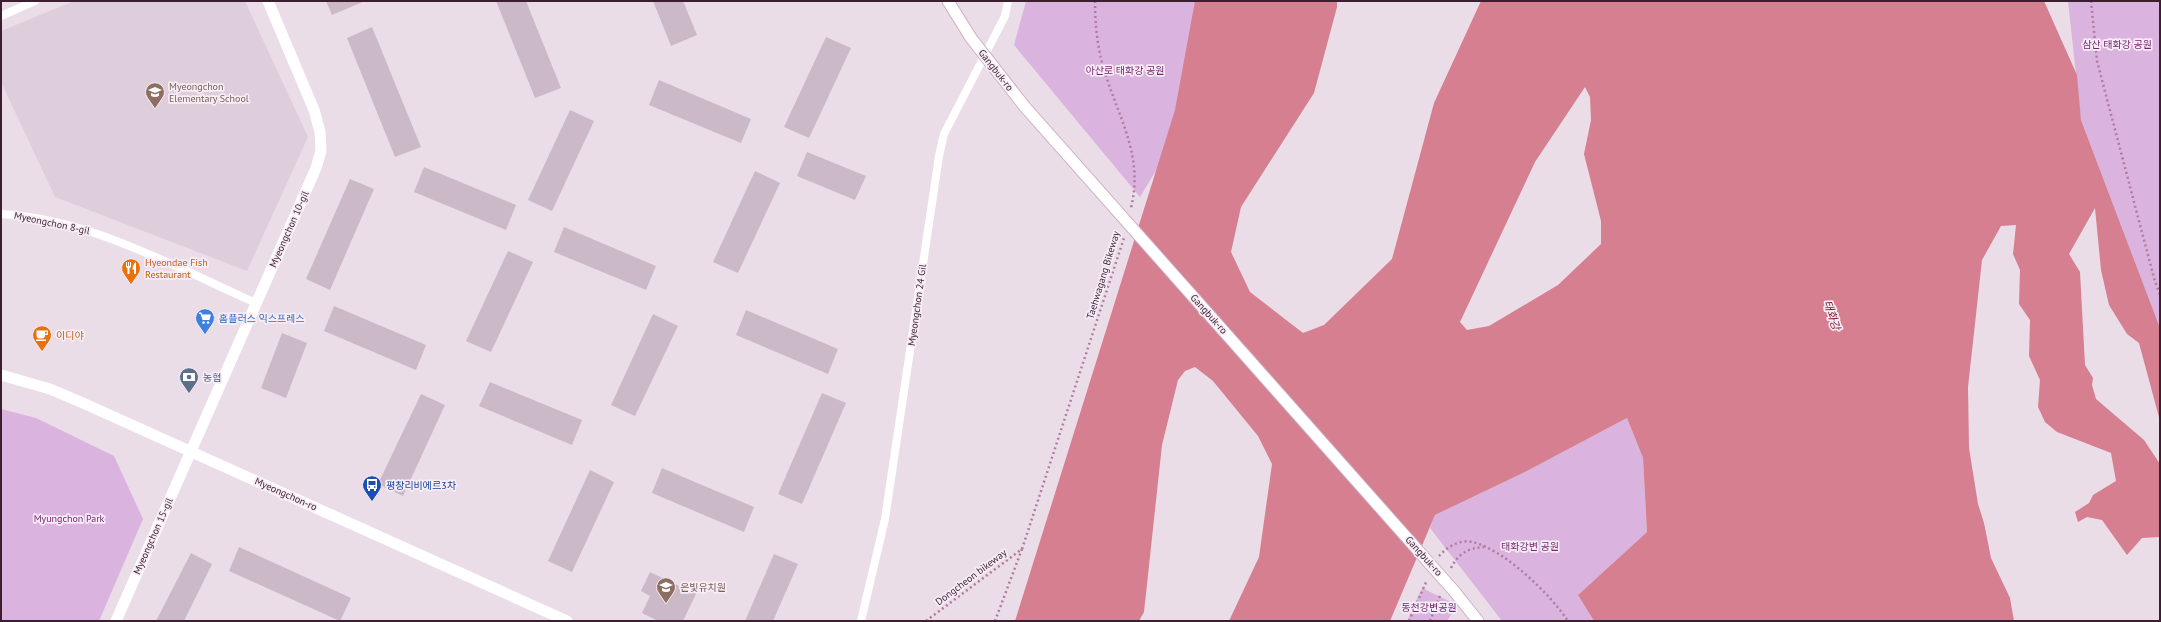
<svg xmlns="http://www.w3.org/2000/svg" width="2161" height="622" font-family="'PT Sans','Noto Sans KR',sans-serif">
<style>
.built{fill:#decedb}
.green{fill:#dab3de}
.water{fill:#d57f90;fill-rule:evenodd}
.building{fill:#cbb9c7}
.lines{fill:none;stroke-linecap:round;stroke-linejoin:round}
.secondary-casing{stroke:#cbafc3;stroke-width:13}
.path{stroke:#b17b9f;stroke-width:2.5;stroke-dasharray:2 3;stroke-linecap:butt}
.service{stroke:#fff;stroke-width:8}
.minor{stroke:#fff;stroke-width:11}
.tertiary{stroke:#fff;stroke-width:11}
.secondary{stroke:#fff;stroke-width:11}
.secondary-bridge-casing{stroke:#cbafc3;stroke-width:13;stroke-linecap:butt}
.secondary-bridge{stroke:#fff;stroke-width:11}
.labels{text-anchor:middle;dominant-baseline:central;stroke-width:3.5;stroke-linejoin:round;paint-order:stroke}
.park-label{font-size:10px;fill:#752572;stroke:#f7edf6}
.street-label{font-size:10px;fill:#3b1e30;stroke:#f7edf6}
.education-label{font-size:10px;fill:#785e54;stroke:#f7edf6;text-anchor:start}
.food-label{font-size:10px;fill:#c56008;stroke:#f7edf6;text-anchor:start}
.shop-label{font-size:10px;fill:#366cbe;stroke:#f7edf6;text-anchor:start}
.service-label{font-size:10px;fill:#4e5e75;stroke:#f7edf6;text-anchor:start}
.transit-label{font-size:10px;fill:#164399;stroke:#f7edf6;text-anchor:start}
.water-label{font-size:11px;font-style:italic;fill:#7b1427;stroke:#f7edf6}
</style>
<rect width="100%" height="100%" fill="#eadde8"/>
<polygon class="built" points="74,1 245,1 308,137 247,271 55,197 1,82 1,31"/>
<g class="green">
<polygon points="1026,1 1210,1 1187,119 1140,197 1014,45"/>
<polygon points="2068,1 2160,1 2160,328 2081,120"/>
<polygon points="1,409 36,418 114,456 143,519 99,621 1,621"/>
<polygon points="1627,418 1643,458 1647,532 1578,595 1594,621 1502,621 1430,528 1435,515 1525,472"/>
<polygon points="1422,588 1457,605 1447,621 1407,621"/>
</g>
<path class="water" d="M1195 1H1337V7L1314 93 1241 207 1231 252 1250 292 1303 333 1324 325 1392 259 1434 103 1481 1H2044L2077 75 2081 120 2160 328V421L2139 343 2127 334 2109 305 2101 270 2095 208 2069 254 2080 272 2085 365 2093 378 2092 385 2096 399 2144 440 2160 464V537L2142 538 2127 555 2102 520 2087 517 2078 522 2075 512 2089 503 2093 495 2116 481 2111 453 2057 432 2045 422 2038 407 2040 380 2029 356 2030 320 2019 304 2020 270 2013 254 2016 225 2001 226 1982 260 1968 387 1969 448 1978 504 1984 523 1991 558 2010 598 2014 621H1594L1578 595 1647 532 1643 458 1627 418 1525 472 1435 515 1390 621H1229L1259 557 1272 464 1258 436 1213 381 1195 367 1185 371 1178 380 1162 445 1144 612 1139 621H1015L1175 110ZM1585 87 1590 97 1591 120 1584 154 1601 221V244L1558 285 1489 326 1467 330 1460 322 1535 162Z"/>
<g class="building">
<polygon points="326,1 365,1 332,15"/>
<polygon points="496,1 526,1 561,88 535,98"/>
<polygon points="653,1 683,1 697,35 671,46"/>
<polygon points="372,27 421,147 395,157 347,38"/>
<polygon points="826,37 851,48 809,138 784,127"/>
<polygon points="659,80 751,119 741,143 649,105"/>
<polygon points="570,110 594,121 552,211 528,200"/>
<polygon points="807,152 866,176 855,200 797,176"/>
<polygon points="424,167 516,205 506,230 414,192"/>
<polygon points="755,171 780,183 738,273 713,262"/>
<polygon points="350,179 374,189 330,290 306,279"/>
<polygon points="564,227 656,266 646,290 554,252"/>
<polygon points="508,251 533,262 491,352 466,341"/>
<polygon points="334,306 426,345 416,370 324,331"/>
<polygon points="746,310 838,349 828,374 736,335"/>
<polygon points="653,314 678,326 635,416 611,405"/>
<polygon points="282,333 307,343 286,398 261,388"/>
<polygon points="490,382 582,420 572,445 479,406"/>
<polygon points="822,393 846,403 802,504 778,494"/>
<polygon points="421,394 445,405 403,496 378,484"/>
<polygon points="662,468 754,507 744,532 652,493"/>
<polygon points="590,470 614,482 572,572 548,561"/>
<polygon points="239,547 351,598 340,621 229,571"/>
<polygon points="191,553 212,564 184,621 156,621"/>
<polygon points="774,554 798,564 773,621 745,621"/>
<polygon points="650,572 696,594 683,621 658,621 642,613 650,596 641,591"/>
</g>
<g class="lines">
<defs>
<g id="secondary">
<polyline points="948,1 971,38"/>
<polyline points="1454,591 1478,621"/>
</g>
</defs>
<use href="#secondary" class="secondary-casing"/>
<g class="path">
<path d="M1095 1C1095 27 1098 54 1107 79 1122 124 1143 159 1131 208"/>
<polyline points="2091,1 2097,61 2154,278 2160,295"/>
<polyline points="1022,549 1124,238"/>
<path d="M1439 556C1447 547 1460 539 1472 542 1504 549 1550 594 1568 621"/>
<path d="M1451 568C1459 553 1468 548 1484 547"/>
<polyline points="926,621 1022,549 995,621"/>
<polyline points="1409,621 1427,580"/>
<polyline points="1430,621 1441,593"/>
</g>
<g class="service">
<polyline points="1,16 35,1"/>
<path d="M1 214C91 219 175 267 256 303"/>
<polyline points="861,621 885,519 939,156 944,134 1005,16 1008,1"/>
</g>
<polyline class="minor" points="116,621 316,168 321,151 320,132 314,110 268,1"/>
<polyline class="tertiary" points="1,375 50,389 83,403 567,621"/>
<use href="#secondary" class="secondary"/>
<defs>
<polyline id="secondary-bridge" points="971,38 1025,107 1454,591"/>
</defs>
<use href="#secondary-bridge" class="secondary-bridge-casing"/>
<use href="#secondary-bridge" class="secondary-bridge"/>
</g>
<defs>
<symbol id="school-pin" viewBox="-11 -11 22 30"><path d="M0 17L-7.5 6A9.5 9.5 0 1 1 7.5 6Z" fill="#8d6e63" stroke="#f7edf6"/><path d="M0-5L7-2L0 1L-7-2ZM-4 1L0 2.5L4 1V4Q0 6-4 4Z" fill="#fff"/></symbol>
<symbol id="restaurant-pin" viewBox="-11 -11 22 30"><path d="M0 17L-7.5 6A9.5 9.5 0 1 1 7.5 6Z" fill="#e8710a" stroke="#f7edf6"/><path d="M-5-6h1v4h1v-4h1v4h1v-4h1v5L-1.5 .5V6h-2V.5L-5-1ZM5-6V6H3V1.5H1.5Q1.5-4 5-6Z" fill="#fff"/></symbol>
<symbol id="supermarket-pin" viewBox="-11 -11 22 30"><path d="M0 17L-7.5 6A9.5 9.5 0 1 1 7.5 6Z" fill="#3f7fe0" stroke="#f7edf6"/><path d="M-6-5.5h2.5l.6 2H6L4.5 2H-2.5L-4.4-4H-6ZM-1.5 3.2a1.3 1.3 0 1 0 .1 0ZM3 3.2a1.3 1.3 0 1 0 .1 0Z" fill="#fff"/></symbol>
<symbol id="cafe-pin" viewBox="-11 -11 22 30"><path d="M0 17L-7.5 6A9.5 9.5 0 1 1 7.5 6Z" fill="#e8710a" stroke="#f7edf6"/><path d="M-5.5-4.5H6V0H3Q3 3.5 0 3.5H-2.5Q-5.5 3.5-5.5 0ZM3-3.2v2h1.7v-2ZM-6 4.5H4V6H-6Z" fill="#fff"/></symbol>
<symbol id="bank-pin" viewBox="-11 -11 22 30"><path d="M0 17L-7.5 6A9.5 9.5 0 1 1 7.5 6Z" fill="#5c6f8a" stroke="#f7edf6"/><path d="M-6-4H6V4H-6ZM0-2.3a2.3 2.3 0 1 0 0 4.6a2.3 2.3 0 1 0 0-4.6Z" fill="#fff"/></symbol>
<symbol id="bus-pin" viewBox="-11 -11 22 30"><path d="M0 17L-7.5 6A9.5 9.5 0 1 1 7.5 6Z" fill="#1a4fb4" stroke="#f7edf6"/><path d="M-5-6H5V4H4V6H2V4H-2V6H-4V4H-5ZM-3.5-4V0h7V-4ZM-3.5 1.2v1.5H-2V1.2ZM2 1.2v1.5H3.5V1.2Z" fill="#fff"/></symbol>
</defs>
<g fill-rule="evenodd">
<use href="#school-pin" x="144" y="81" width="22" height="30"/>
<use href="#restaurant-pin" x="120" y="257" width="22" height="30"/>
<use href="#supermarket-pin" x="194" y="307" width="22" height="30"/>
<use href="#cafe-pin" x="31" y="324" width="22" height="30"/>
<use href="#bank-pin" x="178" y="366" width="22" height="30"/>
<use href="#bus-pin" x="361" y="474" width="22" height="30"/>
<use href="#school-pin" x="655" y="576" width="22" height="30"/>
</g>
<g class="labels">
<g class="park-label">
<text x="2117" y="44">삼산 태화강 공원</text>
<text x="1125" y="70">아산로 태화강 공원</text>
<text x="69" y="518">Myungchon Park</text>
<text x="1530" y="546">태화강변 공원</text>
<text x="1429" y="607">동천강변공원</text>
</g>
<g class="street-label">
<text transform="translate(996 70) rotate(52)">Gangbuk-ro</text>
<text transform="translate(52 223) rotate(12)">Myeongchon 8-gil</text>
<text transform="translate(289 229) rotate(-66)">Myeongchon 10-gil</text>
<text transform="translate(1103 275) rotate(-73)">Taehwagang Bikeway</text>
<text transform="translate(917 305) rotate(-82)">Myeongchon 24 Gil</text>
<text transform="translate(1209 314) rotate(48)">Gangbuk-ro</text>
<text transform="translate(286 494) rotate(24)">Myeongchon-ro</text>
<text transform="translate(153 536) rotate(-66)">Myeongchon 15-gil</text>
<text transform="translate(1424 556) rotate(48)">Gangbuk-ro</text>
<text transform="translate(971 577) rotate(-37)">Dongcheon bikeway</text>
</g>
<g class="education-label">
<text x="169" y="86">Myeongchon<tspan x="169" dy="12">Elementary School</tspan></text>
<text x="680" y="587">은빛유치원</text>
</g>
<g class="food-label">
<text x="145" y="262">Hyeondae Fish<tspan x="145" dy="12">Restaurant</tspan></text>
<text x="56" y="335">이디야</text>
</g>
<g class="shop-label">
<text x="219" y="318">홈플러스 익스프레스</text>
</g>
<g class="service-label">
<text x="203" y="377">농협</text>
</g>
<g class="transit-label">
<text x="386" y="485">평창리비에르3차</text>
</g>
<g class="water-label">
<text transform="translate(1832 315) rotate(72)">태화강</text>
</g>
</g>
<rect width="2161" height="622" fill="none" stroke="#3b1e30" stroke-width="4"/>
</svg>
